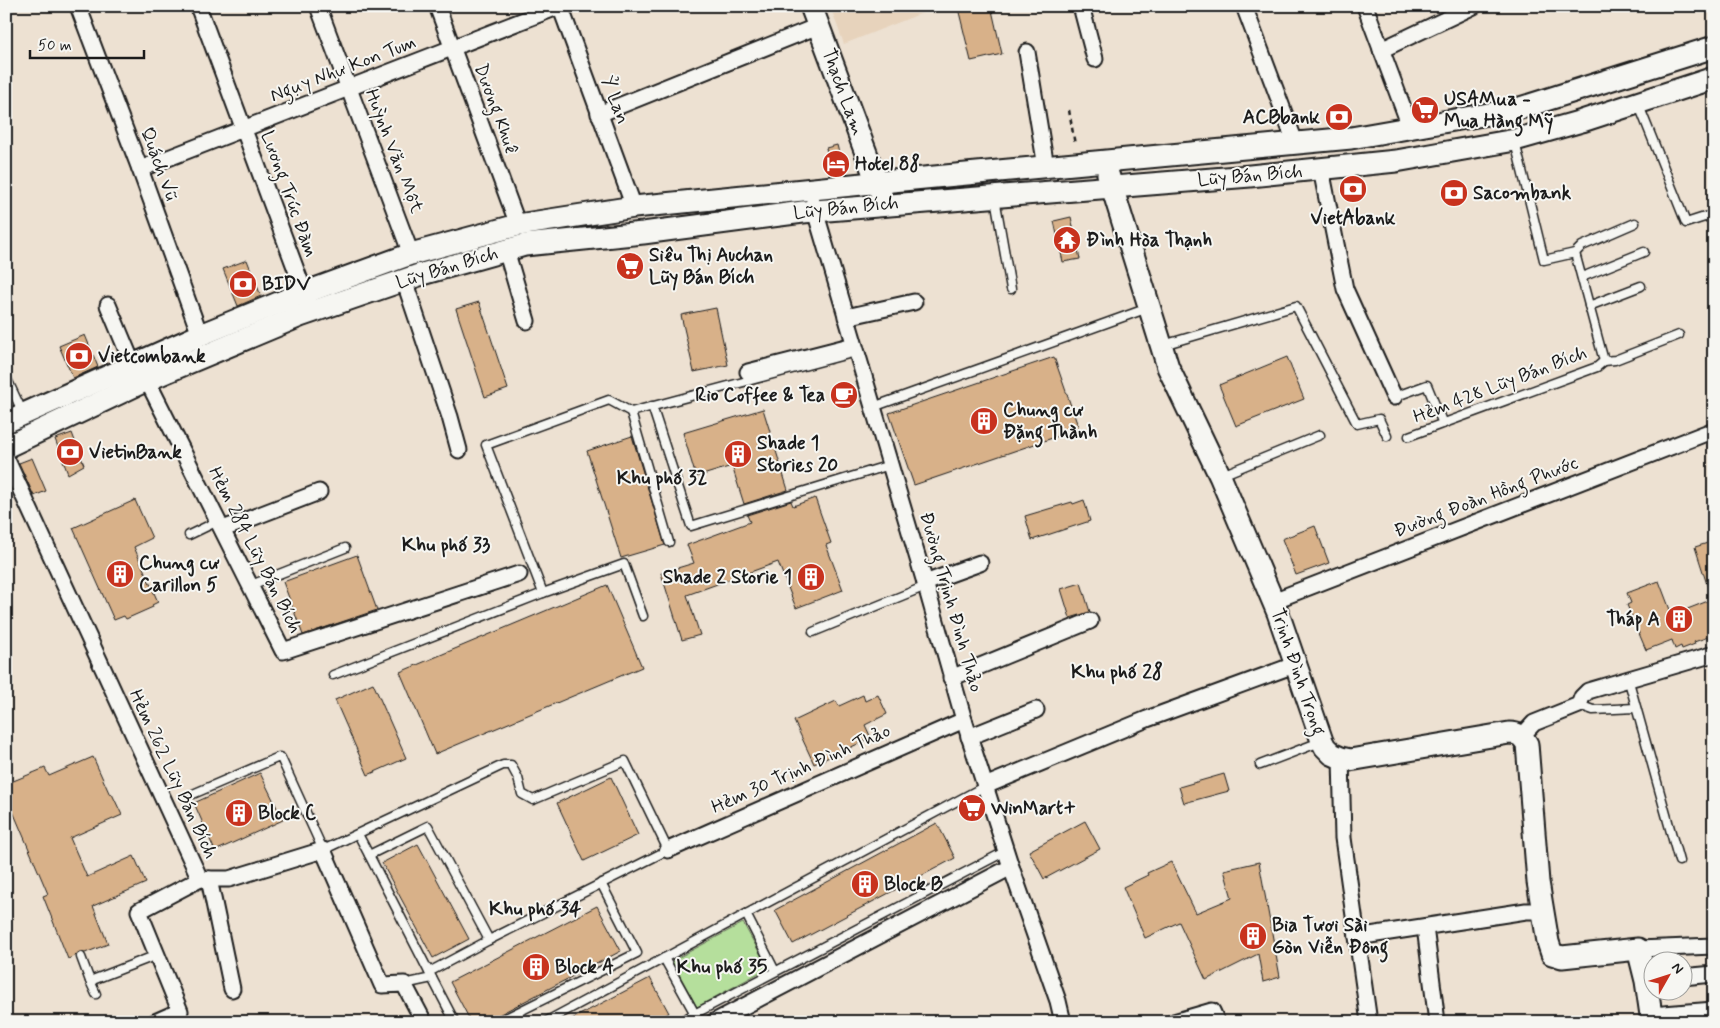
<svg xmlns="http://www.w3.org/2000/svg" width="1720" height="1028" font-family="Mynerve,sans-serif">
<style>
.built{fill:#e7d3bc}
.green{fill:#b5df9c;stroke:#687e5c}
.building{fill:#d8b189;stroke:#1c1c1c}
.lines{fill:none;stroke-linecap:round;stroke-linejoin:round}
.lane-casing{stroke:#1c1c1c;stroke-width:11}
.street-casing{stroke:#1c1c1c;stroke-width:19}
.secondary-casing{stroke:#1c1c1c;stroke-width:25}
.path{stroke:#1c1c1c;stroke-width:2.5;stroke-dasharray:5 4;stroke-linecap:butt}
.lane{stroke:#f6f6f2;stroke-width:8}
.street{stroke:#f6f6f2;stroke-width:15}
.secondary{stroke:#f6f6f2;stroke-width:21}
.labels{text-anchor:middle;dominant-baseline:central;stroke-width:4;stroke-linejoin:round;paint-order:stroke}
.street-label{font-size:19px;fill:#1c1c1c;stroke:#f6f6f2}
.poi-label{font-size:19px;font-weight:bold;fill:#1c1c1c;stroke:#f6f6f2;text-anchor:start}
.neighbourhood-label{font-size:20px;font-weight:bold;fill:#1c1c1c;stroke:#f6f6f2}
</style>
<rect width="100%" height="100%" fill="#ede1d2"/>
<filter id="ink" filterUnits="userSpaceOnUse"><feTurbulence type="fractalNoise" baseFrequency=".02" numOctaves="2"/><feDisplacementMap in="SourceGraphic" scale="10" xChannelSelector="R" yChannelSelector="G"/><feConvolveMatrix kernelMatrix="1 2 1 2 8 2 1 2 1" color-interpolation-filters="sRGB"/></filter>
<g filter="url(#ink)">
<polygon class="built" points="830,6 940,6 844,44"/>
<polygon class="green" points="743,923 768,968 697,1007 672,961"/>
<g class="building">
<polygon points="967,6 991,6 1002,54 971,61 958,8"/>
<polygon points="837,145 844,173 832,174 826,148"/>
<polygon points="1071,217 1080,259 1063,262 1054,221"/>
<polygon points="247,260 261,296 238,306 223,269"/>
<polygon points="479,302 508,389 485,397 456,309"/>
<polygon points="716,308 728,365 694,372 681,315"/>
<polygon points="85,335 98,367 73,378 59,346"/>
<polygon points="1054,357 1079,429 914,485 889,413"/>
<polygon points="1287,357 1304,399 1236,426 1219,385"/>
<polygon points="763,409 788,490 744,504 732,466 696,477 683,433"/>
<polygon points="72,433 84,465 68,474 55,439"/>
<polygon points="632,436 665,545 621,558 587,451"/>
<polygon points="32,458 46,491 34,496 19,463"/>
<polygon points="815,498 831,543 826,545 843,590 796,608 778,562 687,595 700,635 682,640 661,573 694,563 687,545 750,522 747,515 791,501 793,506"/>
<polygon points="135,500 152,538 134,547 158,602 152,605 153,607 126,619 124,616 114,620 73,528"/>
<polygon points="1084,500 1090,521 1032,540 1025,516 1072,502 1073,504"/>
<polygon points="1315,526 1329,563 1296,575 1282,539"/>
<polygon points="1714,541 1714,596 1711,597 1695,547"/>
<polygon points="357,555 377,610 303,635 283,582"/>
<polygon points="1659,581 1672,615 1708,601 1714,616 1714,635 1694,642 1695,644 1682,649 1681,646 1675,649 1672,640 1646,650 1627,605 1631,603 1627,593"/>
<polygon points="1081,583 1090,612 1070,618 1061,589"/>
<polygon points="607,585 642,667 435,754 400,672"/>
<polygon points="373,683 406,758 368,775 335,700"/>
<polygon points="863,695 865,701 878,695 887,714 865,725 871,738 814,764 794,721 836,701 839,706"/>
<polygon points="93,757 110,795 112,794 122,815 70,838 87,877 134,856 146,883 93,906 108,944 85,953 79,952 75,956 68,959 43,896 48,894 6,795 6,784 45,768 49,776"/>
<polygon points="260,773 283,820 215,851 194,803"/>
<polygon points="1224,774 1229,791 1184,803 1179,787"/>
<polygon points="611,777 638,835 584,861 557,803"/>
<polygon points="1085,821 1100,849 1044,879 1029,851"/>
<polygon points="937,823 955,858 793,944 775,910"/>
<polygon points="418,844 469,939 433,958 382,863"/>
<polygon points="1171,862 1196,913 1232,898 1224,870 1259,862 1280,977 1263,982 1258,954 1206,980 1179,922 1145,938 1123,887 1148,875 1147,873"/>
<polygon points="597,906 621,951 485,1022 471,1022 450,982"/>
<polygon points="650,978 669,1013 652,1022 566,1022"/>
</g>
<g class="lines">
<defs>
<g id="lane">
<polyline points="1638,103 1686,223 1714,214"/>
<polyline points="1515,142 1544,260 1575,253 1604,361"/>
<polyline points="995,198 1011,289"/>
<polyline points="1575,253 1582,246 1635,223"/>
<polyline points="1582,277 1644,252"/>
<polyline points="1589,306 1641,286"/>
<polyline points="1163,345 1296,306 1357,424 1379,419 1387,436"/>
<polyline points="1604,361 1615,360 1679,335"/>
<polyline points="6,377 23,413"/>
<polyline points="1394,397 1427,385 1443,424"/>
<polyline points="652,406 691,526 890,465"/>
<polyline points="873,407 1148,308"/>
<polyline points="631,412 609,400 486,445 543,593 624,564 643,616"/>
<polyline points="1409,436 1597,367 1604,361"/>
<polyline points="1222,475 1320,435"/>
<polyline points="189,535 218,521"/>
<polyline points="669,542 631,412 856,352"/>
<polyline points="251,585 345,548"/>
<polyline points="813,632 926,586"/>
<polyline points="333,675 543,593"/>
<polyline points="1628,678 1679,861"/>
<polyline points="1579,705 1593,710 1636,708"/>
<polyline points="1260,765 1320,742"/>
<polyline points="193,794 279,757 281,758 323,850 503,765 511,765 518,778 522,794 533,800 625,761 668,850 489,940 428,826 369,855 432,978 404,984"/>
<polyline points="358,834 369,855"/>
<polyline points="746,914 775,971"/>
<polyline points="81,957 90,981 157,955"/>
<polyline points="664,958 695,1014"/>
<polyline points="429,972 489,940"/>
<polyline points="432,978 455,1022"/>
<polyline points="90,981 96,994"/>
<polyline points="498,1022 637,953 601,883"/>
<polyline points="545,1022 985,786"/>
<polyline points="679,1022 1006,851"/>
</g>
<g id="street">
<polyline points="78,6 140,169 200,335"/>
<polyline points="198,6 308,302"/>
<polyline points="318,6 411,254"/>
<polyline points="437,6 518,225"/>
<polyline points="560,6 634,207"/>
<polyline points="1081,6 1095,59"/>
<polyline points="1244,6 1295,142"/>
<polyline points="1365,6 1411,129"/>
<polyline points="1381,50 1474,6"/>
<polyline points="1027,52 1046,167"/>
<polyline points="599,114 818,26"/>
<polyline points="140,169 560,6"/>
<polyline points="1321,169 1345,289 1394,397"/>
<polyline points="813,204 926,586 964,720 1011,867 1058,1001 1063,1022"/>
<polyline points="506,250 527,321"/>
<polyline points="404,280 450,417 459,450"/>
<polyline points="108,305 133,365"/>
<polyline points="846,317 914,302"/>
<polyline points="748,372 854,345"/>
<polyline points="147,380 283,651 519,574"/>
<polyline points="6,458 200,879 229,879 323,850 382,985 404,984 424,1022"/>
<polyline points="223,529 319,492"/>
<polyline points="925,583 980,563"/>
<polyline points="1273,601 1714,430"/>
<polyline points="951,678 1090,621"/>
<polyline points="1522,736 1534,723 1579,705 1582,697 1588,691 1714,654"/>
<polyline points="969,737 1036,710"/>
<polyline points="1341,758 1343,838 1369,1022"/>
<polyline points="985,786 1147,719 1297,664"/>
<polyline points="668,850 964,720"/>
<polyline points="209,879 232,989"/>
<polyline points="1425,927 1437,1022"/>
<polyline points="1357,937 1526,911 1542,911"/>
<polyline points="1638,949 1714,946"/>
<polyline points="1682,977 1714,974"/>
<polyline points="1651,1015 1714,1010"/>
<polyline points="155,1022 180,1011 139,911 200,879"/>
<polyline points="714,1022 1011,867"/>
<polyline points="1174,1022 1212,1011 1217,1022"/>
</g>
<g id="secondary">
<polyline points="811,6 881,193"/>
<path d="M1108 174 1168 367 1220 476 1278 613 1322 741 1325 747 1332 754 1341 758 1350 760 1509 733C1519 733 1522 736 1527 744L1538 882 1548 942 1552 954 1562 957 1638 949 1646 981 1652 1022"/>
<polyline points="6,422 200,335 293,297 411,254 518,225 634,207 892,181 1351,138 1517,109 1714,47"/>
<polyline points="6,447 147,380 300,316 422,274 525,245 643,233 803,212 1250,176 1396,161 1515,140 1582,121 1714,78"/>
</g>
</defs>
<use href="#lane" class="lane-casing"/>
<use href="#street" class="street-casing"/>
<use href="#secondary" class="secondary-casing"/>
<polyline class="path" points="1069,110 1075,145"/>
<use href="#lane" class="lane"/>
<use href="#street" class="street"/>
<use href="#secondary" class="secondary"/>
</g>
</g>
<defs>
<symbol id="supermarket-disc" viewBox="-11 -11 22 22"><circle r="9.5" fill="#c8321e" stroke="#f6f6f2"/><path d="M-6-5.5h2.5l.6 2H6L4.5 2H-2.5L-4.4-4H-6ZM-1.5 3.2a1.3 1.3 0 1 0 .1 0ZM3 3.2a1.3 1.3 0 1 0 .1 0Z" fill="#fff"/></symbol>
<symbol id="bank-disc" viewBox="-11 -11 22 22"><circle r="9.5" fill="#c8321e" stroke="#f6f6f2"/><path d="M-6-4H6V4H-6ZM0-2.3a2.3 2.3 0 1 0 0 4.6a2.3 2.3 0 1 0 0-4.6Z" fill="#fff"/></symbol>
<symbol id="hotel-disc" viewBox="-11 -11 22 22"><circle r="9.5" fill="#c8321e" stroke="#f6f6f2"/><path d="M-6-4.5h1.5V1H6V5H4.5V3h-9V5H-6ZM-4 0a1.8 1.8 0 1 1 3.6 0ZM.5 0V-2.5h3Q6-2.5 6 0Z" fill="#fff"/></symbol>
<symbol id="temple-disc" viewBox="-11 -11 22 22"><circle r="9.5" fill="#c8321e" stroke="#f6f6f2"/><path d="M0-6L5-2H3V0L6.5 2.5H4V6H1.5V3h-3V6H-4V2.5H-6.5L-3 0V-2H-5Z" fill="#fff"/></symbol>
<symbol id="cafe-disc" viewBox="-11 -11 22 22"><circle r="9.5" fill="#c8321e" stroke="#f6f6f2"/><path d="M-5.5-4.5H6V0H3Q3 3.5 0 3.5H-2.5Q-5.5 3.5-5.5 0ZM3-3.2v2h1.7v-2ZM-6 4.5H4V6H-6Z" fill="#fff"/></symbol>
<symbol id="building-disc" viewBox="-11 -11 22 22"><circle r="9.5" fill="#c8321e" stroke="#f6f6f2"/><path d="M-4-6H4V6H1V3H-1V6H-4ZM-2.5-4.3h1.7v1.8h-1.7ZM.8-4.3h1.7v1.8H.8ZM-2.5-1h1.7V.8h-1.7ZM.8-1h1.7V.8H.8Z" fill="#fff"/></symbol>
</defs>
<g fill-rule="evenodd">
<use href="#supermarket-disc" x="1409" y="94" width="32" height="32"/>
<use href="#bank-disc" x="1323" y="101" width="32" height="32"/>
<use href="#hotel-disc" x="820" y="148" width="32" height="32"/>
<use href="#bank-disc" x="1337" y="173" width="32" height="32"/>
<use href="#bank-disc" x="1438" y="177" width="32" height="32"/>
<use href="#temple-disc" x="1051" y="224" width="32" height="32"/>
<use href="#supermarket-disc" x="614" y="250" width="32" height="32"/>
<use href="#bank-disc" x="227" y="268" width="32" height="32"/>
<use href="#bank-disc" x="63" y="340" width="32" height="32"/>
<use href="#cafe-disc" x="828" y="379" width="32" height="32"/>
<use href="#building-disc" x="968" y="405" width="32" height="32"/>
<use href="#bank-disc" x="54" y="436" width="32" height="32"/>
<use href="#building-disc" x="722" y="438" width="32" height="32"/>
<use href="#building-disc" x="104" y="558" width="32" height="32"/>
<use href="#building-disc" x="795" y="561" width="32" height="32"/>
<use href="#building-disc" x="1663" y="603" width="32" height="32"/>
<use href="#supermarket-disc" x="956" y="792" width="32" height="32"/>
<use href="#building-disc" x="223" y="797" width="32" height="32"/>
<use href="#building-disc" x="849" y="868" width="32" height="32"/>
<use href="#building-disc" x="1237" y="920" width="32" height="32"/>
<use href="#building-disc" x="520" y="951" width="32" height="32"/>
</g>
<g class="labels">
<g class="street-label">
<text transform="translate(343 69) rotate(-21)">Ngụy Như Kon Tum</text>
<text transform="translate(843 92) rotate(70)">Thạch Lam</text>
<text transform="translate(615 100) rotate(70)">Ỷ Lan</text>
<text transform="translate(496 109) rotate(70)">Dương Khuê</text>
<text transform="translate(394 151) rotate(69)">Huỳnh Văn Một</text>
<text transform="translate(159 164) rotate(70)">Quách Vũ</text>
<text transform="translate(1250 176) rotate(-5)">Lũy Bán Bích</text>
<text transform="translate(289 194) rotate(70)">Lương Trúc Đàm</text>
<text transform="translate(846 208) rotate(-6)">Lũy Bán Bích</text>
<text transform="translate(447 268) rotate(-17)">Lũy Bán Bích</text>
<text transform="translate(1500 385) rotate(-21)">Hẻm 428 Lũy Bán Bích</text>
<text transform="translate(1486 497) rotate(-21)">Đường Đoàn Hồng Phước</text>
<text transform="translate(255 550) rotate(63)">Hẻm 284 Lũy Bán Bích</text>
<text transform="translate(951 602) rotate(74)">Đường Trịnh Đình Thảo</text>
<text transform="translate(1298 672) rotate(71)">Trịnh Đình Trọng</text>
<text transform="translate(801 769) rotate(-24)">Hẻm 30 Trịnh Đình Thảo</text>
<text transform="translate(173 774) rotate(65)">Hẻm 262 Lũy Bán Bích</text>
</g>
<g class="poi-label">
<text x="1444" y="99">USAMua -<tspan x="1444" dy="22">Mua Hàng Mỹ</tspan></text>
<text x="1320" y="117" text-anchor="end">ACBbank</text>
<text x="855" y="164">Hotel 88</text>
<text x="1473" y="193">Sacombank</text>
<text x="1353" y="218" text-anchor="middle">VietAbank</text>
<text x="1086" y="240">Đình Hòa Thạnh</text>
<text x="649" y="255">Siêu Thị Auchan<tspan x="649" dy="22">Lũy Bán Bích</tspan></text>
<text x="262" y="284">BIDV</text>
<text x="98" y="356">Vietcombank</text>
<text x="825" y="395" text-anchor="end">Rio Coffee &amp; Tea</text>
<text x="1003" y="410">Chung cư<tspan x="1003" dy="22">Đặng Thành</tspan></text>
<text x="757" y="443">Shade 1<tspan x="757" dy="22">Stories 20</tspan></text>
<text x="89" y="452">VietinBank</text>
<text x="139" y="563">Chung cư<tspan x="139" dy="22">Carillon 5</tspan></text>
<text x="792" y="577" text-anchor="end">Shade 2 Storie 1</text>
<text x="1660" y="619" text-anchor="end">Tháp A</text>
<text x="991" y="808">WinMart+</text>
<text x="258" y="813">Block C</text>
<text x="884" y="884">Block B</text>
<text x="1272" y="925">Bia Tươi Sài<tspan x="1272" dy="22">Gòn Viễn Đông</tspan></text>
<text x="555" y="967">Block A</text>
</g>
<g class="neighbourhood-label">
<text x="662" y="478">Khu phố 32</text>
<text x="446" y="545">Khu phố 33</text>
<text x="1117" y="672">Khu phố 28</text>
<text x="535" y="909">Khu phố 34</text>
<text x="722" y="967">Khu phố 35</text>
</g>
</g>
<rect width="1720" height="1028" fill="none" stroke="#f6f6f2" stroke-width="25"/>
<rect x="12" y="12" width="1695" height="1003" fill="none" stroke="#1c1c1c" stroke-width="2" filter="url(#ink)"/>
<g transform="translate(1668 976) rotate(51)"><circle r="24" fill="#f6f6f2" stroke="#9f9f9c"/>
<path d="M0-4L9 19L0 12L-9 19Z" fill="#c8321e"/>
<text y="-8" font-size="14" font-weight="bold" text-anchor="middle" fill="#1c1c1c">N</text>
</g>
<path d="M30 50v8h114v-8" fill="none" stroke="#1c1c1c" stroke-width="2.5"/>
<text x="38" y="50" font-size="15" fill="#1c1c1c" stroke="#f6f6f2" stroke-width="4" paint-order="stroke">50 m</text>
</svg>
